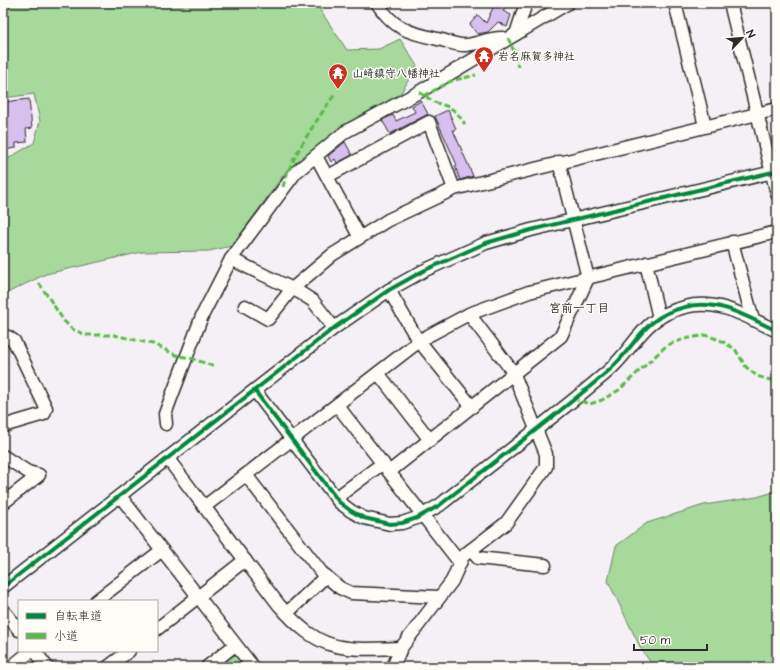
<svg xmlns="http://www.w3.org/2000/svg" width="780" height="670" font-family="'Architects Daughter','Klee One',sans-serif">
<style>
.green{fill:#a6d99b;stroke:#688263}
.building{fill:#d7bfee;stroke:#2b2b2b}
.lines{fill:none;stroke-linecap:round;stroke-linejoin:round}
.minor-casing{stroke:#2b2b2b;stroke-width:15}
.minor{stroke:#fdfcf7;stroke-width:12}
.quiet{stroke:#58b947;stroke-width:3;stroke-dasharray:6 3;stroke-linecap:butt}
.cycleway-casing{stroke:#fdfcf7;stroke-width:6}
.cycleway{stroke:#00873e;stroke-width:4}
.labels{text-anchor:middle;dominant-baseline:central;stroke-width:3;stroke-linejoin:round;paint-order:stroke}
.poi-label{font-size:11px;font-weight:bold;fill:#2b2b2b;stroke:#fdfcf7;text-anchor:start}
.neighbourhood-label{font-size:12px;font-weight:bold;fill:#2b2b2b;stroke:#fdfcf7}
</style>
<rect width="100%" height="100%" fill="#f5f0f5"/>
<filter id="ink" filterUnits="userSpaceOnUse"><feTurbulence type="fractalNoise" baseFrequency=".025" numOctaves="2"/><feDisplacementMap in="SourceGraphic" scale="8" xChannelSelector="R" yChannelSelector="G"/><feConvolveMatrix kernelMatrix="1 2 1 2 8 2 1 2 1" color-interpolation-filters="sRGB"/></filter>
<g filter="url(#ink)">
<g class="green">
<polygon points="3,3 322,3 320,10 347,50 379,49 400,39 417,66 393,106 287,170 232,246 209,251 142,252 46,274 3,295 3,171 9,158 34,143 40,121 34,94 3,98"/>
<polygon points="777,491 777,667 654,667 641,649 608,581 616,546 647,523 704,505 757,497"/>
<polygon points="236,654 249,667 218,667"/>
</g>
<g class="building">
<polygon points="495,3 506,3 503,11 511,15 507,27 498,22 488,32 477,34 470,24 478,15 486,23"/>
<polygon points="29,99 32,128 26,129 27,142 16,143 16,148 3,150 3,140 6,140 7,131 4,102"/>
<polygon points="421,101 428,114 390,134 382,120 393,115 396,121 415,112 412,106"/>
<polygon points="448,110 456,129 453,130 473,176 460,180 455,166 457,165 435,116"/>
<polygon points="345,142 352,155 337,163 335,159 331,162 328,156"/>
</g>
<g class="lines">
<defs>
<g id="minor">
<path d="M377 3C395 31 411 33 442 40 449 42 459 46 466 45 479 44 490 37 503 38"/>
<polyline points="675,3 705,126"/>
<polyline points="730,3 777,194"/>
<polyline points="516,34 526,3"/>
<polyline points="316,156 359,236"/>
<polyline points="328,176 429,122 454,189"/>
<polyline points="732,242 753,320"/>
<polyline points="231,259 296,172 345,132 419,92 568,3"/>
<polyline points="646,263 659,318"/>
<polyline points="389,290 416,337 472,407"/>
<polyline points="245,306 268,319 292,289 332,255 388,220 454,189 777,109"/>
<polyline points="3,338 8,337 14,341 46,408 44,414 3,426"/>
<polyline points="378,373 430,440"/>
<path d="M255 391 339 502 351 511 364 518 390 524 402 523 417 518 440 505C495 461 552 419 606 373 637 347 640 318 685 307 718 298 749 318 777 331"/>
<polyline points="337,405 460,563"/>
<polyline points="166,424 165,414 202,316 231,259 299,292 313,301 334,328"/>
<polyline points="3,456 28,472 39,475 3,503"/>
<path d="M168 459 279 605C321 653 341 650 401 648"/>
<polyline points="389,472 561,336 588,278 559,162"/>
<polyline points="246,475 321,572 340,588 351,593 439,597"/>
<polyline points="120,496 253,667"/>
<polyline points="336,498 383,463"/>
<polyline points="204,507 422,339 469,314 529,292 777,232"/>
<polyline points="471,550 478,558 545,565"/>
<polyline points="3,587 334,328 389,290 423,271 486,243 531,230 777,171"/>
<polyline points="96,601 162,550"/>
<polyline points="3,610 19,630"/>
<polyline points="287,613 326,576"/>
<polyline points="157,629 245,560"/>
<polyline points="35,651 47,667"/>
<polyline points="11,667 31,651"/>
<polyline points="108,667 129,651"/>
<polyline points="207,667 235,645"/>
<polyline points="393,667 401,648 452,581 463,556 506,523 546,467 546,454 513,372 469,314"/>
</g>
</defs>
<use href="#minor" class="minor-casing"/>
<use href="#minor" class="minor"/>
<g class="quiet">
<polyline points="508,38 516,56 518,67"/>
<polyline points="419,92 434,102 449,107 456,112 465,124"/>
<polyline points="424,96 451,81 476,75"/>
<path d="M283 187C289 160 318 118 335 94"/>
<polyline points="39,283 64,321 72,329 86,335 114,335 153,344 176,355 194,359 215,367"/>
<polyline points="573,399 590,404 602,400 619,390 667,345 685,339 705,335 720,340 735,349 746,367 757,376 770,380 777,377"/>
</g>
<defs>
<g id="cycleway">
<path d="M255 391 339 502 351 511 364 518 390 524 402 523 417 518 440 505C495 461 552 419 606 373 637 347 640 318 685 307 718 298 749 318 777 331"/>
<polyline points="3,587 334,328 389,290 423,271 486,243 531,230 777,171"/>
</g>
</defs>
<use href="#cycleway" class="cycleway-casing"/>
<use href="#cycleway" class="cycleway"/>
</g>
</g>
<defs>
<symbol id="temple-pin" viewBox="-11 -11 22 30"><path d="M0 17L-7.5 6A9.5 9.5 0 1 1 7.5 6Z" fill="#c8321e" stroke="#fdfcf7"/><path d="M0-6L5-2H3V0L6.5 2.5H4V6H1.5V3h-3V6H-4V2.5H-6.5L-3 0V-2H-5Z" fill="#fff"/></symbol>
</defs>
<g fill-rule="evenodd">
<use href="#temple-pin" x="473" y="45" width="22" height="30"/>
<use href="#temple-pin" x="327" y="62" width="22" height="30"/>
</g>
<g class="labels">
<g class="poi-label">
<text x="498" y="56">岩名麻賀多神社</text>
<text x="352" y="73">山崎鎮守八幡神社</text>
</g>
<g class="neighbourhood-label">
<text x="579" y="308">宮前一丁目</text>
</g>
</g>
<rect width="780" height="670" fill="none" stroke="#fdfcf7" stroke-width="16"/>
<rect x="8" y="8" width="764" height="654" fill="none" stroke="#2b2b2b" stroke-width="1.5" filter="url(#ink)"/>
<rect x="18" y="600" width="140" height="52" fill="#fdfcf7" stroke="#a9a8a5"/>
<rect x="26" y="613" width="20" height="6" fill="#00873e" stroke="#a9a8a5"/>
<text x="54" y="620" font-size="12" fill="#2b2b2b">自転車道</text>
<rect x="26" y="633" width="20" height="6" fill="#58b947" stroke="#a9a8a5"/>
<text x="54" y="640" font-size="12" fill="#2b2b2b">小道</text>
<g transform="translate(742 38) rotate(64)" stroke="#fdfcf7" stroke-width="3" paint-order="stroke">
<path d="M0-3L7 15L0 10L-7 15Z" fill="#2b2b2b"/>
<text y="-6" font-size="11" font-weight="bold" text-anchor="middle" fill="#2b2b2b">N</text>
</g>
<path d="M634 644v6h73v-6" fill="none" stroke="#2b2b2b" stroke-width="2"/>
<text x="640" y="644" font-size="12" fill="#2b2b2b" stroke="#fdfcf7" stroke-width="3" paint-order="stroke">50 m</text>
</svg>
